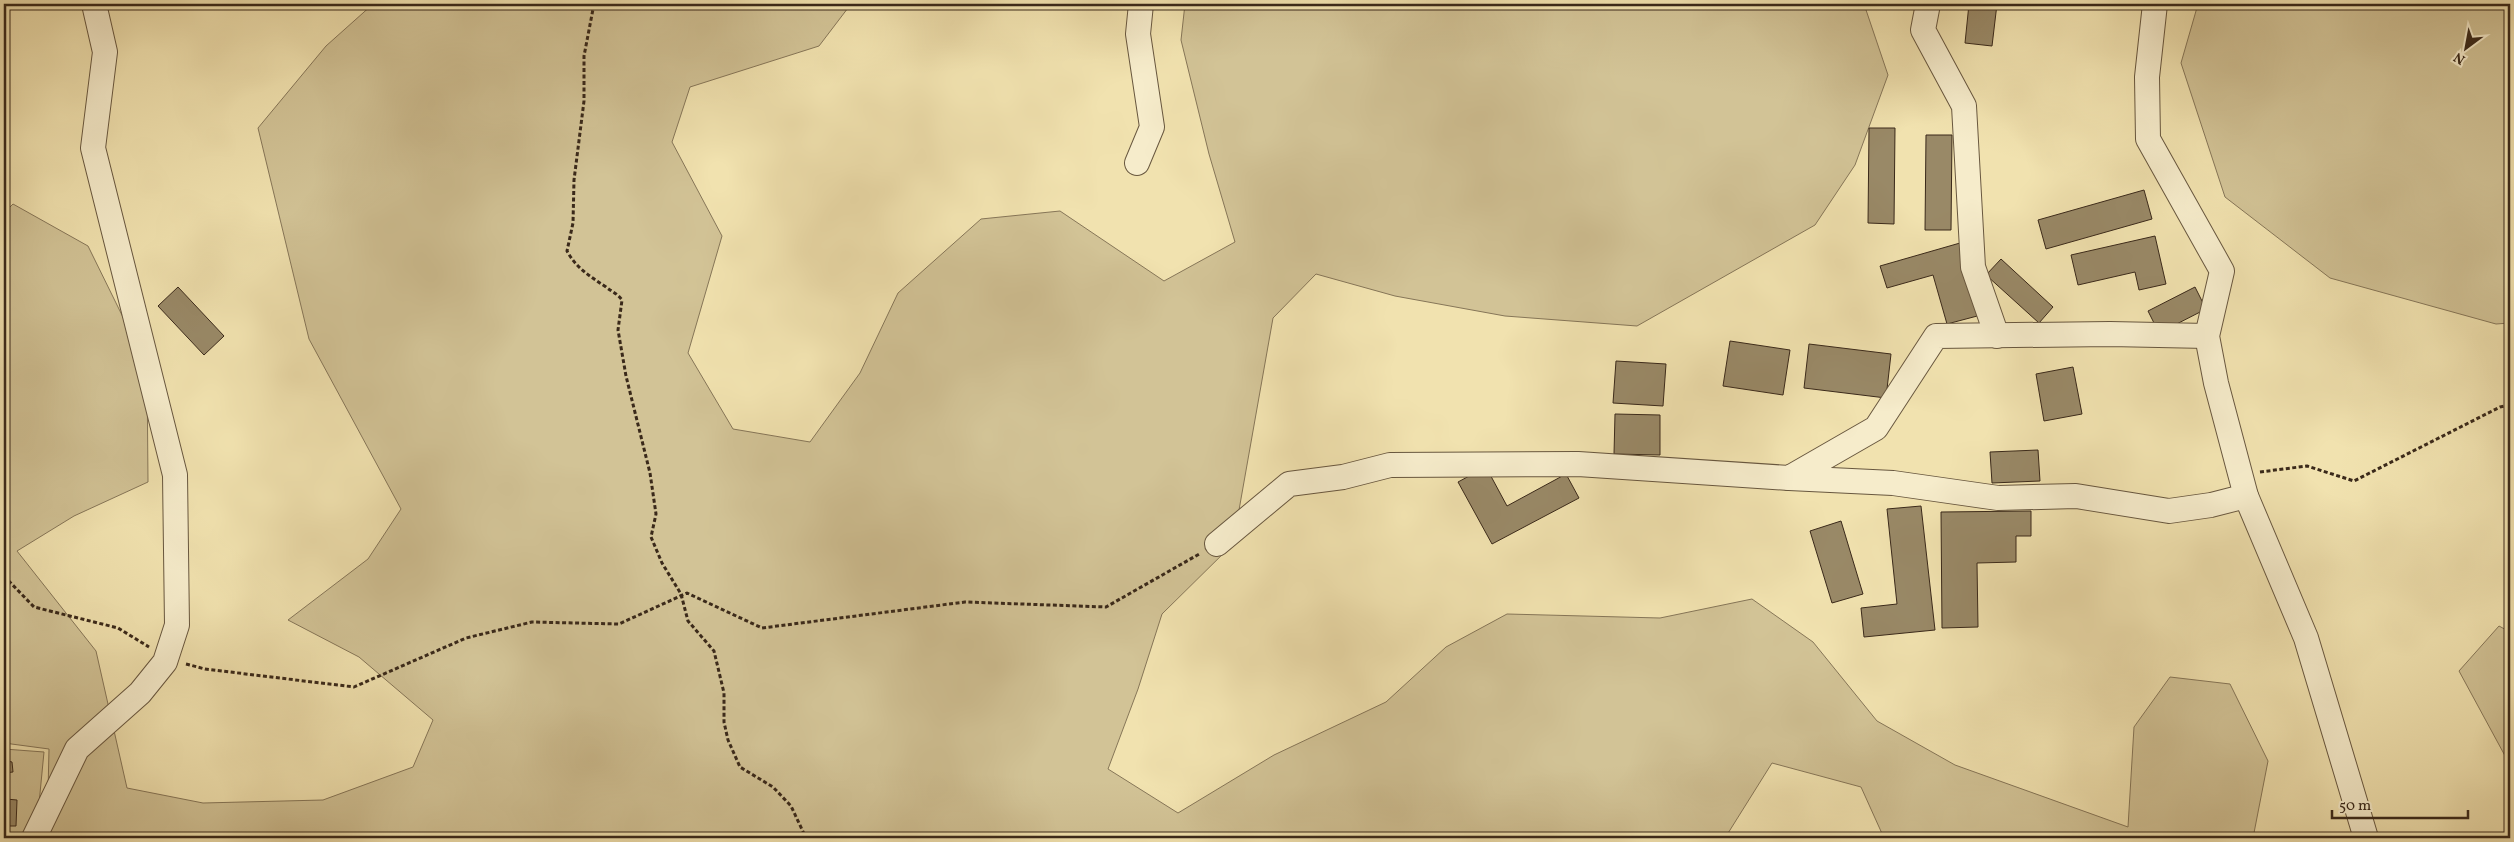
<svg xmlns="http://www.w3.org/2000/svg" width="2514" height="842" font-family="Vollkorn,serif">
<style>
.green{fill:#d2c396;stroke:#867658}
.building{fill:#998967;stroke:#3a291a}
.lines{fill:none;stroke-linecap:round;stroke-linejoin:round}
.minor-casing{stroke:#68573f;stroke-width:26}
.path{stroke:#3a291a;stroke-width:3;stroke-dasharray:4 2.5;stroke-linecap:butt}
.minor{stroke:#f6eccb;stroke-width:24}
</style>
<rect width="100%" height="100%" fill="#f1e2af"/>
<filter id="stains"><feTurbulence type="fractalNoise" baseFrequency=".004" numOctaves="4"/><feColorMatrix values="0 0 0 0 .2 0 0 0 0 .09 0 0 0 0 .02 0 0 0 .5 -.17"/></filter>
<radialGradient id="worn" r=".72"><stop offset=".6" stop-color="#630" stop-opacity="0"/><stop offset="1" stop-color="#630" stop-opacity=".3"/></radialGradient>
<g class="green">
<polygon points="373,4 851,4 819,46 690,87 672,142 722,236 688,353 733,429 810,442 860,373 898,293 981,219 1060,211 1164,281 1235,242 1209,154 1181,40 1185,4 1864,4 1888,75 1855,165 1815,225 1637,326 1505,316 1395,296 1316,274 1273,318 1233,544 1162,614 1138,689 1108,769 1178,813 1274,755 1386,702 1446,647 1507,614 1660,618 1752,599 1813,642 1877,721 1955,765 2128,827 2134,727 2170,677 2230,684 2268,761 2253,838 1884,838 1861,787 1772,763 1725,838 47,838 49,749 4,743 4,213 13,204 88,246 147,366 148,482 74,516 17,551 96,651 127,788 203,803 323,800 413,767 433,720 359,657 288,620 368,559 401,509 309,339 258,128 326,46"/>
<polygon points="2198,4 2510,4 2510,323 2496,324 2330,278 2225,197 2181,63"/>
<polygon points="2499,626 2510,632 2510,765 2459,671"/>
<polygon points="4,749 44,752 38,814 28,838 4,838"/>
</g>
<g class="building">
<polygon points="1969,4 1997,4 1992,46 1965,43"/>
<polygon points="1869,128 1895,128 1894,224 1868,223"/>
<polygon points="1926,135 1952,135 1951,230 1925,230"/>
<polygon points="2144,190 2152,219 2046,249 2038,220"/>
<polygon points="2155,236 2166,284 2139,290 2135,272 2078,285 2071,255"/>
<polygon points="1960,243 1981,315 1947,324 1933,275 1887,288 1880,266"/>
<polygon points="2001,259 2053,307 2039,323 1986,275"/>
<polygon points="178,287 224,336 204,355 158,306"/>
<polygon points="2195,287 2206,309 2159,333 2148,311"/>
<polygon points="1730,341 1790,350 1783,395 1723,386"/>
<polygon points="1809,344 1891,354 1886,398 1804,388"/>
<polygon points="1616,361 1666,364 1663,406 1613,403"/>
<polygon points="2073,367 2082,414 2044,421 2036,374"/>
<polygon points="1615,414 1660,415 1660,455 1614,454"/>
<polygon points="2038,450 2040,481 1992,483 1990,452"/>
<polygon points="1486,467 1507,506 1566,474 1579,498 1492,544 1458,482"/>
<polygon points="1921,506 1935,630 1864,637 1861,608 1897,604 1887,509"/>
<polygon points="2031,511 2031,536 2016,536 2016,562 1977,563 1978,627 1942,628 1941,512"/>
<polygon points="1841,521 1863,594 1832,603 1810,531"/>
<polygon points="4,760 12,762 13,772 4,773"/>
<polygon points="6,799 17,800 16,826 5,826"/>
</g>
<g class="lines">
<defs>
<g id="minor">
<polyline points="1928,4 1923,30 1964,106 1973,267 1997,336"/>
<polyline points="2155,4 2147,77 2148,139 2222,271 2207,336 2216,383 2246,496 2306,638 2366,838"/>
<polyline points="1137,163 1152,127 1138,34 1141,4"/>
<polyline points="1789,478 1893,483 1998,498 2076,496 2169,511 2211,505 2246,496"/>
<polyline points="1217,544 1289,484 1343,477 1390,465 1578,464 1789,478 1876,428 1936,336 2110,334 2207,336"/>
<polyline points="34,838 77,749 140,693 165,662 177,625 175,475 93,148 105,52 94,4"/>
</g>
</defs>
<use href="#minor" class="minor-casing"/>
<g class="path">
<path d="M594 4 584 56V101L574 180 573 223 567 251C576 268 591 277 606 287 612 292 617 293 622 300L618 330 626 376 650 473 656 514 651 537 662 563 681 594 688 621 714 651 724 693V722L728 740 740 767 773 787 791 806 806 838"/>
<polyline points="2260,472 2307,466 2354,481 2500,407 2510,405"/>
<polyline points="4,576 34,607 118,628 149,647"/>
<polyline points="186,664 205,669 354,687 466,638 532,622 619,624 687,593 762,628 965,602 1106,607 1201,553"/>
</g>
<use href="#minor" class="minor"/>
</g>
<rect width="2514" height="842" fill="none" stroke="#f1e2af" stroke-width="20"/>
<rect x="5" y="5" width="2504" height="832" fill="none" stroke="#3a291a" stroke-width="2.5"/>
<rect x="10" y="10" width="2494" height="822" fill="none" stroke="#3a291a"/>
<g transform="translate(2466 48) rotate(212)" stroke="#f6eccb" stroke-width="4" paint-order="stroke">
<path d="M0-4L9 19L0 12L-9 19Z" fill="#3a291a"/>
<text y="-8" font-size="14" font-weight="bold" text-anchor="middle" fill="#3a291a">N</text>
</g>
<path d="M2332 810v8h136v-8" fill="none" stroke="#3a291a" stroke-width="2.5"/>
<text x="2339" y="810" font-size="15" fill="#3a291a" stroke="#f6eccb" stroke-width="4" paint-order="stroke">50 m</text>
<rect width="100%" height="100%" filter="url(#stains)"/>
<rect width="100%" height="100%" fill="url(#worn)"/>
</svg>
